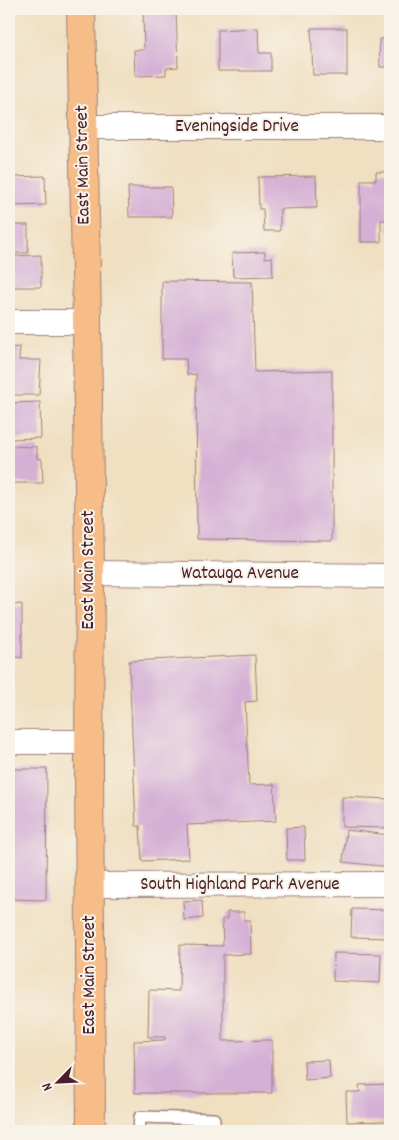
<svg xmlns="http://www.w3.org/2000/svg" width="399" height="1140" font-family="Dekko,sans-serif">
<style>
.building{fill:#d5b0d6}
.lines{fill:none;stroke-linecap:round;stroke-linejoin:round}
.lane-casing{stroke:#9d7f76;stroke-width:14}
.street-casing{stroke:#9d7f76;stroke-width:26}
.primary-casing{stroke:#9d7f76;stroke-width:30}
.lane{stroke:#fff;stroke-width:11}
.street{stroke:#fff;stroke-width:24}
.primary{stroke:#f7bd88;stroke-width:28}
.labels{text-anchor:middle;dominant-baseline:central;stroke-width:4;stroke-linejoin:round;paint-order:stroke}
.street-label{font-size:19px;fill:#4a1f2b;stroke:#f7f3e8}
</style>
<rect width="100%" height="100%" fill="#f7f3e8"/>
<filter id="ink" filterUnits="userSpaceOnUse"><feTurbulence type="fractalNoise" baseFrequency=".02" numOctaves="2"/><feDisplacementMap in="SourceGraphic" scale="10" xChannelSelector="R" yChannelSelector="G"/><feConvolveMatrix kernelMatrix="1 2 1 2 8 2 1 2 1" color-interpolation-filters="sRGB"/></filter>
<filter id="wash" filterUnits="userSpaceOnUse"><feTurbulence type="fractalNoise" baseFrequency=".0096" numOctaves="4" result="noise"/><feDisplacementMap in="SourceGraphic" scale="20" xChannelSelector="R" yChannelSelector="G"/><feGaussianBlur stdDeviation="1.12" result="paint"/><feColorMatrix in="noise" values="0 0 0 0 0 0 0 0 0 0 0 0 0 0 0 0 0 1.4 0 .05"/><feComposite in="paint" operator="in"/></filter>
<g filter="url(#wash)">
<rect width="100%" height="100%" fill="#f0dfc1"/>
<g id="blocks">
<g class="building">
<polygon points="143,9 176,9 178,67 166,68 166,75 135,76 134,50 144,50"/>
<polygon points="258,28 259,53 271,53 271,71 218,71 218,30"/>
<polygon points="311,28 347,28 347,75 313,75"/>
<polygon points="390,38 390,67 380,67 379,39"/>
<polygon points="376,172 390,172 390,231 388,231 388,220 381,220 381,242 361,242 361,180 376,180"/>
<polygon points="45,176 46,205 9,206 9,177"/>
<polygon points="316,176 317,208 280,209 280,231 264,231 263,209 259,209 258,177"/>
<polygon points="128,187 171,187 172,217 129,217"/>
<rect x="9" y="225" width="19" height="28"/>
<polygon points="265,252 265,258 272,257 273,276 233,277 232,253"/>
<polygon points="41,255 41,287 9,287 9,256"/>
<polygon points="162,281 252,282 255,372 332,370 332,541 197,539 196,374 187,375 186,359 162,359"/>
<polygon points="20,347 19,360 41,360 39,395 9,395 9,348"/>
<polygon points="40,402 41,438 9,439 9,403"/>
<polygon points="9,446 37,447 37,458 42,459 43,483 9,483"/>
<polygon points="9,596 13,596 13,605 22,604 22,658 11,656 10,664 9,664"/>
<polygon points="255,655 257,701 245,702 249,785 274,784 276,821 187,825 189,859 142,861 140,826 136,826 129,661"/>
<polygon points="9,769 47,769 46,900 9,899"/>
<polygon points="342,797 390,799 390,828 342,827"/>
<polygon points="304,827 305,860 287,860 286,828"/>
<polygon points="346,830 390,835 390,867 343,862"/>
<polygon points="202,900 203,918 184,920 183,901"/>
<polygon points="352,909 390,910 390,938 351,937"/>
<polygon points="227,912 244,912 244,920 250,920 251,954 223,955 223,1041 272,1040 272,1093 135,1093 134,1041 165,1040 165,1037 148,1037 149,990 179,991 180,945 223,946 222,919 227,919"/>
<polygon points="334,953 381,954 380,983 333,981"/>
<polygon points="329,1060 330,1078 305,1080 304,1061"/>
<polygon points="390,1084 390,1121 347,1122 346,1092 360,1092 359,1085"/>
</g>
</g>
</g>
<g filter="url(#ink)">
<use href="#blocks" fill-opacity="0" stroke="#9d7f76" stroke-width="1"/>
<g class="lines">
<defs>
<polyline id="lane" points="139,1131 140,1117 214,1119 214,1131"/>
<g id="street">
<polyline points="83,127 390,127"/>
<polyline points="9,322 87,322"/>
<polyline points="90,573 390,576"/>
<polyline points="9,742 89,742"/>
<polyline points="90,885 390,884"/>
</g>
<polyline id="primary" points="81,9 87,322 90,573 89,760 91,1131"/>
</defs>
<use href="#lane" class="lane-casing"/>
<use href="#street" class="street-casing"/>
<use href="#primary" class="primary-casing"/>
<use href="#lane" class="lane"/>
<use href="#street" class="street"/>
<use href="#primary" class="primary"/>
</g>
</g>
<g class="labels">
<g class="street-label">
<text x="237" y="127">Eveningside Drive</text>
<text transform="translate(84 165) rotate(-91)">East Main Street</text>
<text transform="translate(89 570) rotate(-90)">East Main Street</text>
<text x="240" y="574">Watauga Avenue</text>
<text x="240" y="885">South Highland Park Avenue</text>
<text transform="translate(90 975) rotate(-90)">East Main Street</text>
</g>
</g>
<rect width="399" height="1140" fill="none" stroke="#f7f3e8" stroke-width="30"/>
<g transform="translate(58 1082) rotate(246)" stroke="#f7f3e8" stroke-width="4" paint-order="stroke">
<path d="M0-4L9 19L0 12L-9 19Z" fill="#4a1f2b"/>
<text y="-8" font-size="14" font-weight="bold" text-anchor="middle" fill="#4a1f2b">N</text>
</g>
</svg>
